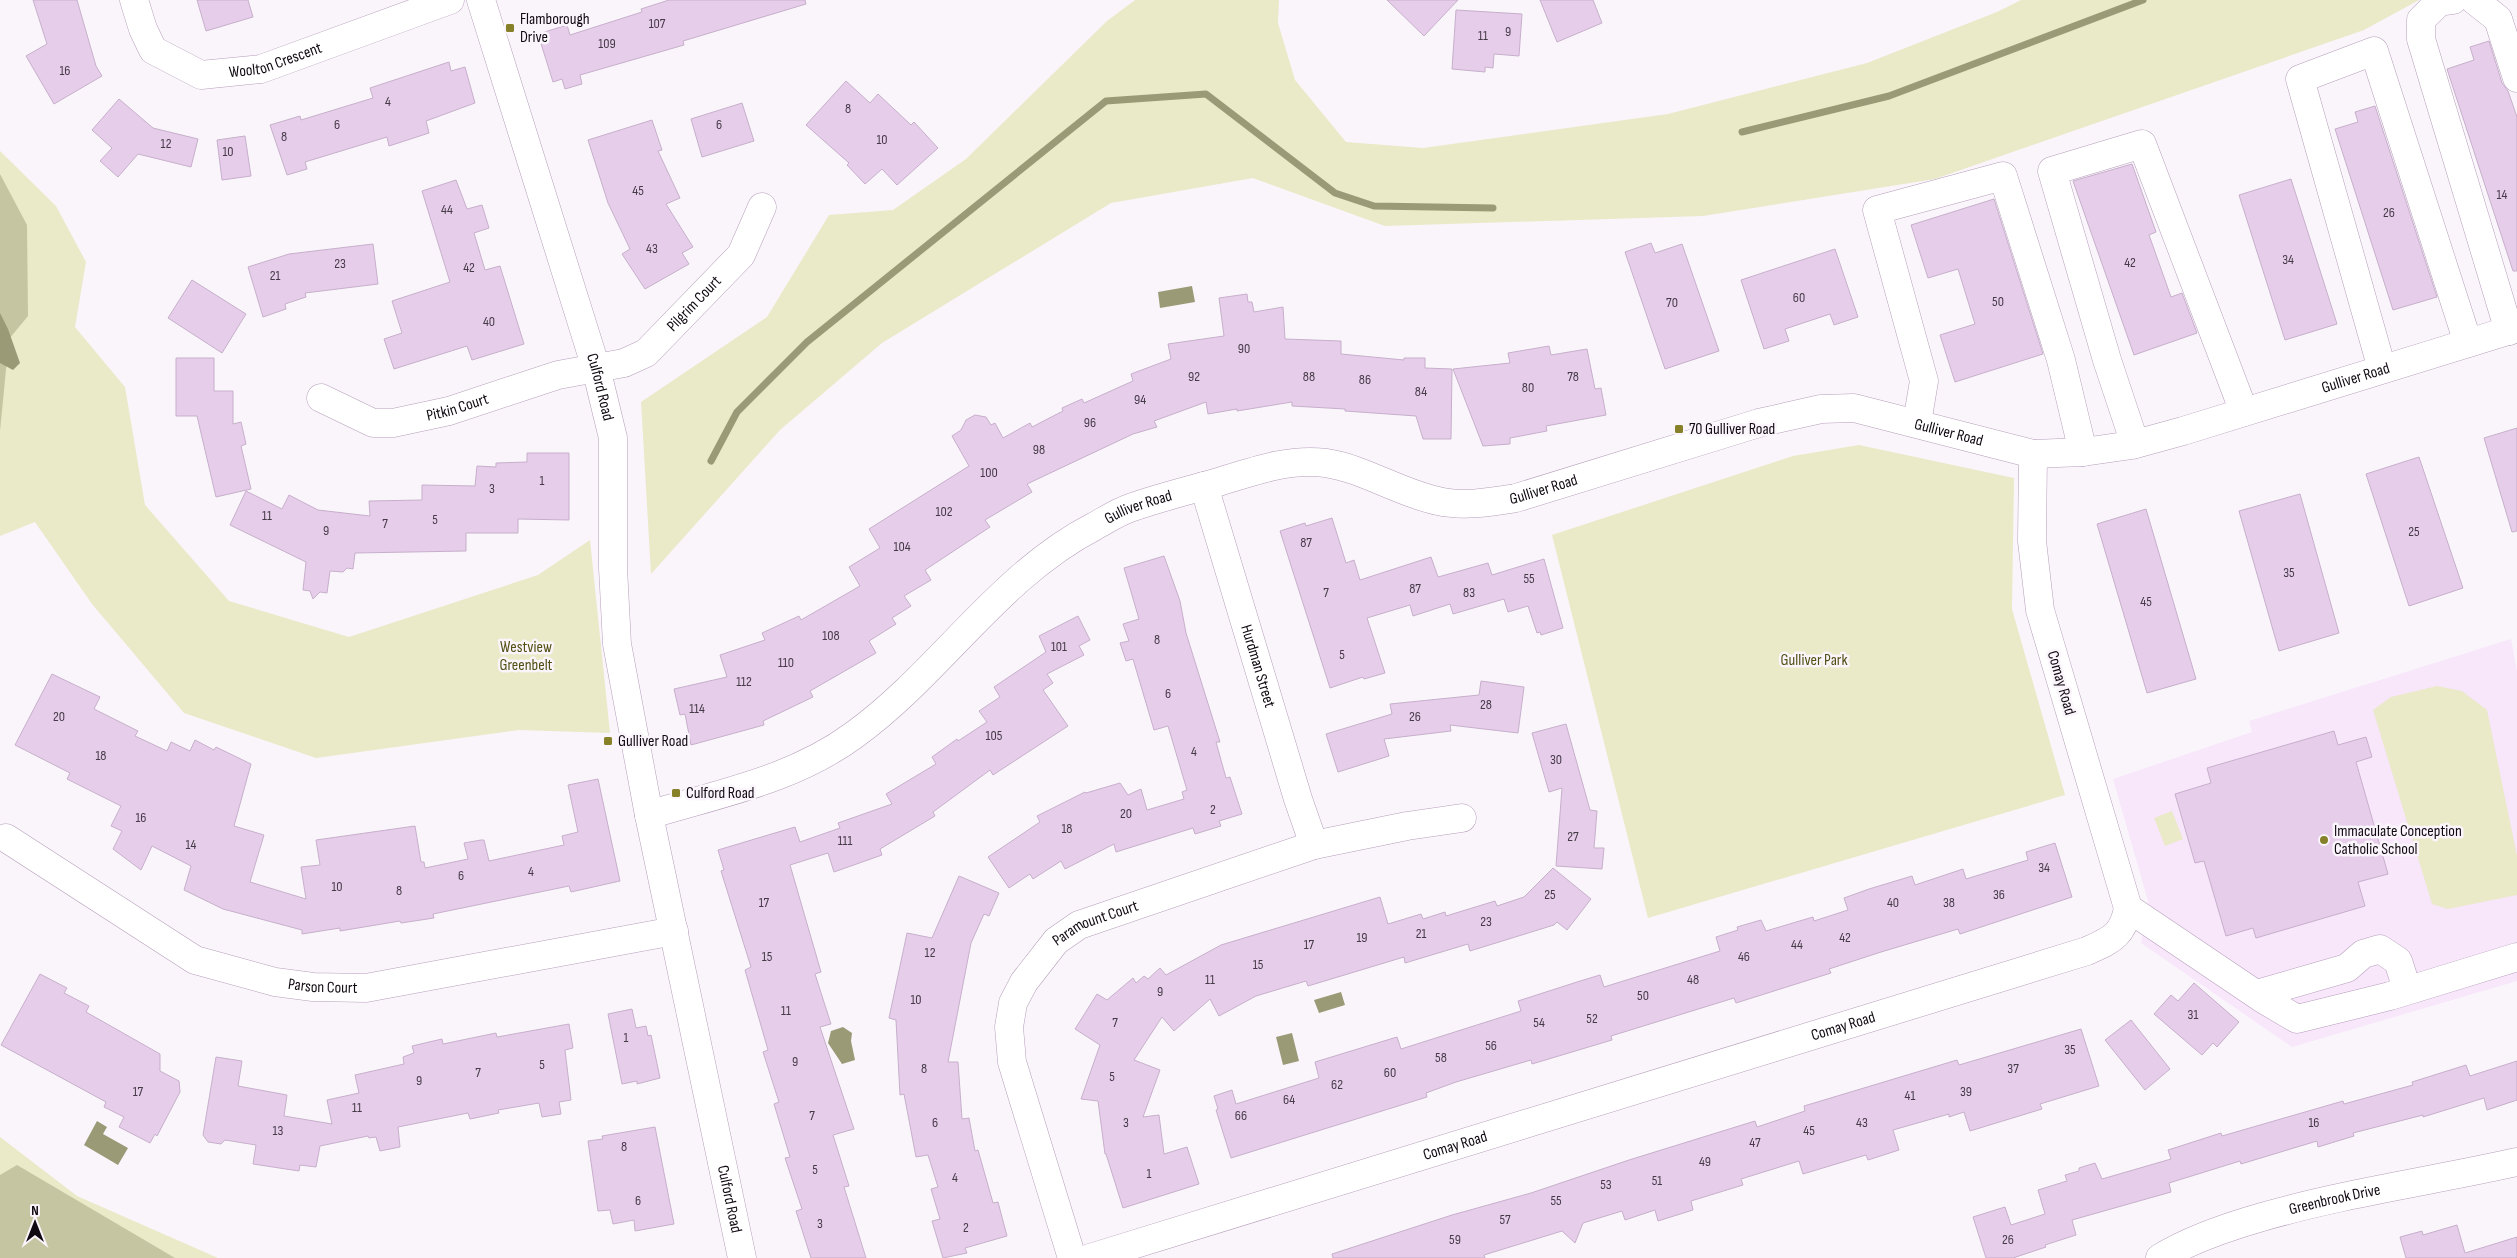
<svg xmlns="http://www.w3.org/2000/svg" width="2517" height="1258" font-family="'Sofia Sans Condensed',sans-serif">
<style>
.built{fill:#f8e6fb}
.green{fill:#eae9c8}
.forest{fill:#c6c5a1}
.water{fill:#9b9a77}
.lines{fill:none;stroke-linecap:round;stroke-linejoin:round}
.stream{stroke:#9b9a77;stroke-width:7}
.building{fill:#e6ceeb;stroke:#c7afcb}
.minor-casing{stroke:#b69fbb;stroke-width:29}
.minor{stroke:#fff;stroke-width:28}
.poi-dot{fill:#868129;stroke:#faf5fb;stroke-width:2}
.labels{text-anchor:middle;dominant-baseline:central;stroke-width:5;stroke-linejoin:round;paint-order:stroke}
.number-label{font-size:14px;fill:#463a48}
.poi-label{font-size:16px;fill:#110912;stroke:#faf5fb;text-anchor:start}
.street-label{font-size:16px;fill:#110912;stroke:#faf5fb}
.park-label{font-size:16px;fill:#524f13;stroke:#faf5fb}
</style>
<rect width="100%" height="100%" fill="#faf5fb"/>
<polygon class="built" points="2511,639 2517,672 2517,981 2292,1047 2141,943 2148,901 2113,779 2252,732 2249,721"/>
<g class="green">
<polygon points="1135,0 1279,0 1278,23 1295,80 1346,142 1423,148 1668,114 1867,63 1997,12 2021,0 2419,0 2364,30 1935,179 1703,216 1385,226 1253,178 1111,203 882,343 780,430 651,574 641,402 767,317 829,215 893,210 966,159 1107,21"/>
<polygon points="0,151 56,206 86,262 75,327 125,387 145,505 229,601 349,637 538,575 590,540 610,733 519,730 316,758 184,713 92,604 35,522 0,536"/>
<polygon points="1859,445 2014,478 2012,609 2065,795 1648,918 1552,535 1793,456"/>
<polygon points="2437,686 2462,691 2487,710 2517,856 2517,895 2448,909 2432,904 2373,710 2391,697"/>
<polygon points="2172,811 2183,839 2165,846 2154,818"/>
<polygon points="0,1137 77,1196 218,1258 0,1258"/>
</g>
<g class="forest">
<polygon points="0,174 27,225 28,316 9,339 0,431"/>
<polygon points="17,1165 175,1258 0,1258 0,1175"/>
</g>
<g class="water">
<polygon points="1192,286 1195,302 1160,308 1158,292"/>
<polygon points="0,313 8,329 20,363 13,370 0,363"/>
<polygon points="1341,992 1345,1005 1319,1013 1314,1000"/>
<polygon points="843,1027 852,1033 851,1041 855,1060 842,1064 828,1043 831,1031"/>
<polygon points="1292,1033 1299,1061 1283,1065 1276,1037"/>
<polygon points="97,1121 107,1127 103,1134 128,1148 118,1165 84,1145"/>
</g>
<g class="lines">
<g class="stream">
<polyline points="1742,132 1889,96 2143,0"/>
<polyline points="711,461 737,412 807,342 1106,101 1206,94 1335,193 1374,206 1493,208"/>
</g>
</g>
<g class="building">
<polygon points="33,0 77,0 96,66 102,76 54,104 26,56 47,44"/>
<polygon points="197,0 248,0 253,17 206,31"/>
<polygon points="669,0 805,0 806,4 683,41 684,45 580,75 582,84 565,89 562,79 553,82 538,34 567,25 570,35 642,12 641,9"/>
<polygon points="1387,0 1458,0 1424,36"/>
<polygon points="1540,0 1593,0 1602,23 1557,42"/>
<polygon points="1456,10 1522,14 1519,56 1494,54 1493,68 1485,67 1485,72 1452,69"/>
<polygon points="2489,41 2502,83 2508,91 2517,117 2517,271 2513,271 2447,69 2474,60 2470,47"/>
<polygon points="449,62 451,71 465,67 475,103 426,121 429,133 389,146 387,137 305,162 307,169 287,175 270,125 300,116 301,120 373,98 370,88"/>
<polygon points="846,81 870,103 878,94 911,125 914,122 938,148 897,185 882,169 865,184 847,165 849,163 806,125"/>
<polygon points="119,99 153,128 198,139 191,167 138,154 118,177 100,161 112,148 92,130"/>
<polygon points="742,103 754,141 702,157 691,119"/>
<polygon points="2375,106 2437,297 2393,310 2335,129 2358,122 2355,112"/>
<polygon points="652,120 662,150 658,151 680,198 666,204 693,247 682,253 689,264 645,289 622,254 630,249 608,203 588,140"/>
<polygon points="245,136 251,176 222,180 217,140"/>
<polygon points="2132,164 2156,232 2149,235 2171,297 2182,293 2197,333 2134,355 2073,181"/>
<polygon points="2291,179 2337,324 2285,340 2239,195"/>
<polygon points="456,180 467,209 482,205 489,228 474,233 485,270 500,266 524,344 472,360 467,346 394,369 384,339 402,333 392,301 450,282 422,191"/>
<polygon points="1994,199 2043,354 1955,382 1940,335 1975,324 1958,269 1928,278 1911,225"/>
<polygon points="1651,243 1655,253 1682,244 1719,351 1665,369 1625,252"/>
<polygon points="373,244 378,284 305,293 306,297 285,304 286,309 263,317 248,267 289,254"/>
<polygon points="1835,249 1858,317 1834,325 1830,314 1785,329 1789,341 1764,349 1741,280"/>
<polygon points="192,280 246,314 222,353 168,318"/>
<polygon points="1247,294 1248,302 1252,302 1254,312 1283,307 1285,339 1341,341 1341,354 1404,360 1404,358 1425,358 1425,368 1452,369 1451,439 1423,439 1416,416 1345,411 1345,409 1292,406 1292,402 1237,411 1237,409 1208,414 1206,402 1154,421 1157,427 1133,434 1027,484 1032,492 985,520 990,527 925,570 931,580 904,596 911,606 892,618 896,624 869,641 876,653 810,691 813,697 763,721 764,725 691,745 685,714 680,715 674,689 727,677 720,655 765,640 762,633 799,616 801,620 860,586 849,567 880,548 869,529 969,466 952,436 961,430 966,420 975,415 986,417 991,425 995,423 1003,438 1030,423 1032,427 1063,411 1062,408 1082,399 1084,403 1133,381 1131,374 1171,359 1168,344 1224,336 1219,298"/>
<polygon points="1549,346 1551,355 1587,349 1595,389 1601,388 1606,415 1546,426 1547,431 1510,438 1510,444 1483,446 1453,369 1510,363 1508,353"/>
<polygon points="176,358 214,358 214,391 233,391 233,424 241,422 246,444 241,446 251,489 216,497 197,416 176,416"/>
<polygon points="2517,428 2517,531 2512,532 2484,438"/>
<polygon points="527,453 569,453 569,520 518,519 518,533 466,533 466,551 355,553 353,569 347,568 343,572 330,571 327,593 320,592 313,599 310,591 303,590 306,562 230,525 246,491 282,509 289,495 318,510 370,516 369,501 422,500 422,485 475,486 477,466 496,467 496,463 527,462"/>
<polygon points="2419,457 2463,588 2409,606 2366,474"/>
<polygon points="2300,494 2339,633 2279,651 2239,511"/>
<polygon points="2146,509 2196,679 2147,693 2097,524"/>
<polygon points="1332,518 1346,563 1354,560 1360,580 1431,557 1438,577 1488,563 1492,575 1544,559 1563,628 1541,635 1540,632 1537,633 1528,606 1508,612 1504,599 1453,614 1450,604 1413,616 1410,605 1367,618 1385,673 1364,679 1363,677 1330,688 1280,531 1305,523 1306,526"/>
<polygon points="1164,556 1180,601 1186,633 1220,742 1216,742 1226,778 1230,777 1242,814 1219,821 1221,826 1195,834 1193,828 1116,852 1114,844 1065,869 1061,861 1033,879 1030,874 1009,888 988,857 1040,822 1037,816 1085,792 1086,793 1120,783 1128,795 1141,789 1147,810 1184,799 1182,792 1187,790 1168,726 1154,730 1133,659 1126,661 1120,643 1129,641 1123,624 1139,619 1124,568"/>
<polygon points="1078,616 1090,640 1079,646 1084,655 1047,674 1053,683 1043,690 1068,726 993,775 990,770 933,812 935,816 880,849 882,855 834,872 828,853 790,865 821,972 815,974 831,1024 820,1027 854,1129 833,1135 849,1186 844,1187 866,1258 811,1258 796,1211 802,1209 785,1158 790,1157 774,1104 779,1102 763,1052 768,1050 745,970 751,967 721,871 724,870 718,850 795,827 800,842 840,828 838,823 892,804 886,794 936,764 932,757 957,739 958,741 987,722 979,711 1000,697 994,687 1046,652 1039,636"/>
<polygon points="52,674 100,697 94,709 138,731 135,736 167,751 171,742 190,751 195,740 214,750 216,747 251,764 234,826 264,835 250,882 306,899 301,867 320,865 316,840 415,826 421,862 424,862 425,868 468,859 464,843 481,840 484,840 489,861 564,845 562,836 578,832 568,785 598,779 620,881 571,892 569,886 433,914 434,918 401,923 400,921 340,931 340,928 302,934 302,930 223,909 184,890 191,866 152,846 141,870 113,849 122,831 111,826 121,806 67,779 70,773 15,745"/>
<polygon points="1481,681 1524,687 1518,733 1450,725 1451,731 1384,739 1389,756 1338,772 1326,734 1392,714 1390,704 1479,695"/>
<polygon points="1566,724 1590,810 1597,811 1594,848 1604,848 1602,869 1556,866 1562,788 1549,792 1532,733"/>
<polygon points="2334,731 2338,745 2366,737 2372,757 2356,762 2388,874 2358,882 2365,906 2256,938 2253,928 2226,936 2204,861 2195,863 2175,794 2211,783 2207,768"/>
<polygon points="2055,843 2072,897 1960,934 1958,929 1881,952 1829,969 1831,973 1736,1003 1734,998 1611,1036 1612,1040 1532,1064 1531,1060 1456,1082 1426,1093 1427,1097 1231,1158 1216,1110 1218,1109 1214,1096 1232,1090 1236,1104 1319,1078 1315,1062 1397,1037 1401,1049 1521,1011 1518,1001 1577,982 1600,975 1604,987 1720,951 1716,937 1738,930 1737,927 1761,920 1766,931 1813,917 1814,921 1848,910 1844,898 1869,889 1912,876 1915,885 1963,869 1966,879 2028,860 2026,852"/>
<polygon points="1553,868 1591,899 1567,930 1557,922 1554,925 1470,951 1468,944 1405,963 1404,957 1308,986 1306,981 1256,996 1219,1016 1210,999 1174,1031 1162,1017 1134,1060 1160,1070 1143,1117 1159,1115 1164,1154 1187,1147 1199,1184 1123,1208 1106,1154 1105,1154 1098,1101 1081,1099 1100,1045 1075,1029 1097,994 1107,1000 1133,978 1136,983 1144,976 1148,979 1160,968 1166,975 1221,945 1380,897 1388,924 1421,914 1423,919 1445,912 1446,916 1495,901 1497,906 1524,897"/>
<polygon points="959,876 999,893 989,916 984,914 971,943 948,1062 958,1062 962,1119 969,1118 975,1151 978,1150 993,1203 998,1202 1007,1236 965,1248 967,1253 943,1258 932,1221 940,1219 931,1189 938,1187 928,1155 916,1157 904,1094 900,1095 896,1020 889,1018 907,933 932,938"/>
<polygon points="40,974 67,988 64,993 89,1006 86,1012 160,1054 160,1071 179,1081 180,1092 157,1136 155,1134 150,1143 119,1127 124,1117 104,1107 106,1102 1,1045"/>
<polygon points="2194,983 2239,1022 2217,1047 2213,1043 2202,1055 2154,1014 2171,995 2178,1001"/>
<polygon points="632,1009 636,1028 646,1026 648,1036 651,1035 660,1078 637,1084 637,1081 622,1084 608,1014"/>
<polygon points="2131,1020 2170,1069 2145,1090 2105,1040"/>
<polygon points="569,1024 573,1048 565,1050 571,1100 559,1102 561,1114 542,1117 539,1103 498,1110 499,1113 470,1119 468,1113 398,1127 400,1147 380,1151 376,1137 369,1138 368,1136 320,1146 316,1167 300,1165 299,1171 253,1164 256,1145 225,1140 221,1144 208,1142 203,1135 216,1057 242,1061 238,1086 287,1095 284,1116 332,1124 327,1100 359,1093 355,1075 404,1064 403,1057 414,1053 412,1046 442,1039 443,1044 496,1033 497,1037"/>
<polygon points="2081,1029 2099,1086 2040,1104 2042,1109 1970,1131 1964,1112 1949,1117 1949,1114 1893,1130 1899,1150 1868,1160 1866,1155 1803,1174 1799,1161 1741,1179 1743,1185 1691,1201 1693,1210 1658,1221 1655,1210 1625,1220 1622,1211 1583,1223 1575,1243 1562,1231 1484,1255 1485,1258 1333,1258 1332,1254 1452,1215 1531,1193 1629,1160 1755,1121 1757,1127 1805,1111 1804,1106 1957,1060 1959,1065"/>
<polygon points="2517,1061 2517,1100 2487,1110 2484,1098 2423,1117 2423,1115 2353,1133 2354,1136 2318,1147 2317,1141 2241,1164 2240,1161 2169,1183 2171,1192 2072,1220 2076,1235 2045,1245 2046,1247 2013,1258 1986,1258 1973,1217 2005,1207 2011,1225 2045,1214 2038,1190 2067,1181 2065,1175 2079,1171 2079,1168 2095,1163 2102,1179 2171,1159 2168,1150 2221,1133 2222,1136 2343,1101 2344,1104 2413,1085 2412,1082 2466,1065 2470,1076"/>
<polygon points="655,1127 674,1224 635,1231 634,1220 613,1224 610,1210 598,1211 588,1141 603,1139 602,1136"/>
<polygon points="2457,1225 2465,1253 2517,1237 2517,1258 2406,1258 2400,1237 2422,1231 2423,1235"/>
</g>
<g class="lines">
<defs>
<g id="minor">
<path id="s1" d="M134 0 143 29 153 50 201 75 261 69 450 0"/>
<path id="s2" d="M481 0 596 368 613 438V568L617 644 649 815 742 1258"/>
<polyline points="2453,0 2439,2 2421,20 2421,39 2509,331"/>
<polyline points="2474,0 2498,19 2517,78"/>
<polyline points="2382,369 2300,79 2374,51 2468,343"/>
<path id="s3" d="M321 398 373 423H393L449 411 558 375 624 363 646 353 741 255 762 207"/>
<polyline points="1917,423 1924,381 1877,210 2003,176 2061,360 2083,452"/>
<polyline points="2135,444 2107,360 2052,171 2142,144 2244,412"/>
<path id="s4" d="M1204 486 1298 799 1314 845"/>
<path id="s5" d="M649 815C720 793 793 780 854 735 941 672 998 576 1095 526 1106 520 1118 512 1130 508 1158 498 1187 491 1215 483 1251 472 1288 458 1326 463 1365 469 1399 493 1438 501 1463 507 1491 502 1516 498L1759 423 1821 409 1854 408 2033 454 2083 452 2132 445 2183 431 2517 328"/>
<path id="s6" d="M6 838 195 960 275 982 313 987 366 988 674 931"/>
<polyline points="2128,908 2263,999 2297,1019 2390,996 2517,957"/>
<polyline points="2257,994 2347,968 2363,954 2380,949 2398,961 2407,989"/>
<path id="s7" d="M1072 1258 1012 1062 1009 1027 1013 1003 1024 982 1056 941 1079 925 1314 845 1407 826 1462 818"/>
<path id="s8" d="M1090 1258 2087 951C2111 940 2123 936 2128 908L2040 610 2032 541 2033 454"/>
<path id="s9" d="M2160 1258C2191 1239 2227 1227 2262 1217 2345 1193 2432 1181 2517 1162"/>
</g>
</defs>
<use href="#minor" class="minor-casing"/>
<use href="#minor" class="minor"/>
</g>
<g class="poi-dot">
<rect x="505" y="23" width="10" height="10" rx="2.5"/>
<rect x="1674" y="424" width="10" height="10" rx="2.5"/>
<rect x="603" y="736" width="10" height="10" rx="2.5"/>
<rect x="671" y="788" width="10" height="10" rx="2.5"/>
<circle cx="2324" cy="840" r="5"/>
</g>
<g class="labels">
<g class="number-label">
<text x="657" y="23">107</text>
<text x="1508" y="31">9</text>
<text x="1483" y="35">11</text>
<text x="607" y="43">109</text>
<text x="65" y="70">16</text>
<text x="388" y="101">4</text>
<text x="848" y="108">8</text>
<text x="337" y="124">6</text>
<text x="719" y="124">6</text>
<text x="284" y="136">8</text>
<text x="882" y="139">10</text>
<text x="166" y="143">12</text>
<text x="228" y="151">10</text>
<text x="638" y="190">45</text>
<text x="2502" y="194">14</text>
<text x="447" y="209">44</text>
<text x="2389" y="212">26</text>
<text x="652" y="248">43</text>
<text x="2288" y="259">34</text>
<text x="2130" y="262">42</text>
<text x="340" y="263">23</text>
<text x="469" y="267">42</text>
<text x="275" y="275">21</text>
<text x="1799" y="297">60</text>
<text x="1998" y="301">50</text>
<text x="1672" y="302">70</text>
<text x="489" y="321">40</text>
<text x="1244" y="348">90</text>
<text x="1194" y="376">92</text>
<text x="1309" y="376">88</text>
<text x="1573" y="376">78</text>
<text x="1365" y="379">86</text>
<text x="1528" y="387">80</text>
<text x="1421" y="391">84</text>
<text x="1140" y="399">94</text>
<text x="1090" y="422">96</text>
<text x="1039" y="449">98</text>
<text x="989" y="472">100</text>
<text x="542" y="480">1</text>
<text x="492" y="488">3</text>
<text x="944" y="511">102</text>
<text x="267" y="515">11</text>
<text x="435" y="519">5</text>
<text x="385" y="523">7</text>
<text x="326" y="530">9</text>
<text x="2414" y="531">25</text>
<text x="1306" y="542">87</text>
<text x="902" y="546">104</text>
<text x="2289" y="572">35</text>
<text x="1529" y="578">55</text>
<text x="1415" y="588">87</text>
<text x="1326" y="592">7</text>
<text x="1469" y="592">83</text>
<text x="2146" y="601">45</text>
<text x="831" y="635">108</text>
<text x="1157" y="639">8</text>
<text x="1059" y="646">101</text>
<text x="1342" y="654">5</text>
<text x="786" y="662">110</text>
<text x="744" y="681">112</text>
<text x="1168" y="693">6</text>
<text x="1486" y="704">28</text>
<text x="697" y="708">114</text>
<text x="59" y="716">20</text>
<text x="1415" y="716">26</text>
<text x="994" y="735">105</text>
<text x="1194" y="751">4</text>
<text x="101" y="755">18</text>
<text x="1556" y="759">30</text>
<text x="1213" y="809">2</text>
<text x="1126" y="813">20</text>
<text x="141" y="817">16</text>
<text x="1067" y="828">18</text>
<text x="1573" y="836">27</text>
<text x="845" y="840">111</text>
<text x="191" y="844">14</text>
<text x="2044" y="867">34</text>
<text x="531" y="871">4</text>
<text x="461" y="875">6</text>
<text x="337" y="886">10</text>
<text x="399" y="890">8</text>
<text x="1550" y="894">25</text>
<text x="1999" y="894">36</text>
<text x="764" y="902">17</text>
<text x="1893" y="902">40</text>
<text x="1949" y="902">38</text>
<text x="1486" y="921">23</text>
<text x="1421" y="933">21</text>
<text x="1362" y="937">19</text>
<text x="1845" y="937">42</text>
<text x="1309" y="944">17</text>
<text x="1797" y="944">44</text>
<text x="930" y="952">12</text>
<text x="767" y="956">15</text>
<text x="1744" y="956">46</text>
<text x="1258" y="964">15</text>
<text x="1210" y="979">11</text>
<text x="1693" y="979">48</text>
<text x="1160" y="991">9</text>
<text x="1643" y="995">50</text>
<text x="916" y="999">10</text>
<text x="786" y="1010">11</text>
<text x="2193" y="1014">31</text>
<text x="1592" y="1018">52</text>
<text x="1115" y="1022">7</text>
<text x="1539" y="1022">54</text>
<text x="626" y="1037">1</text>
<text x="1491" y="1045">56</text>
<text x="2070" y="1049">35</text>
<text x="1441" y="1057">58</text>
<text x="795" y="1061">9</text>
<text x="542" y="1064">5</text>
<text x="924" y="1068">8</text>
<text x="2013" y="1068">37</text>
<text x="478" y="1072">7</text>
<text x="1390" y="1072">60</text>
<text x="1112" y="1076">5</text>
<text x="419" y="1080">9</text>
<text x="1337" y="1084">62</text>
<text x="138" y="1091">17</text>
<text x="1966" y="1091">39</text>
<text x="1910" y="1095">41</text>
<text x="1289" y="1099">64</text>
<text x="357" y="1107">11</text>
<text x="812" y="1115">7</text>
<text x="1241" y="1115">66</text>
<text x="935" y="1122">6</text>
<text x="1126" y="1122">3</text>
<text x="1862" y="1122">43</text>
<text x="2314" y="1122">16</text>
<text x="278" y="1130">13</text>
<text x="1809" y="1130">45</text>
<text x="1755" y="1142">47</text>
<text x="624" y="1146">8</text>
<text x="1705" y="1161">49</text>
<text x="815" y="1169">5</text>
<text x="1149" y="1173">1</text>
<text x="955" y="1177">4</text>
<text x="1657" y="1180">51</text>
<text x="1606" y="1184">53</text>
<text x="638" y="1200">6</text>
<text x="1556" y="1200">55</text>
<text x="1505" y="1219">57</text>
<text x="820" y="1223">3</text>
<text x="966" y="1227">2</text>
<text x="1455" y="1239">59</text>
<text x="2008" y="1239">26</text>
</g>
<g class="poi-label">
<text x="520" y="19">Flamborough<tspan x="520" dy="18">Drive</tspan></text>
<text x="1689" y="429">70 Gulliver Road</text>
<text x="618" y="741">Gulliver Road</text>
<text x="686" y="793">Culford Road</text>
<text x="2334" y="831">Immaculate Conception<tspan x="2334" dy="18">Catholic School</tspan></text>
</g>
<g class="street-label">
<text stroke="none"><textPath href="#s1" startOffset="184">Woolton Crescent</textPath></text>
<text stroke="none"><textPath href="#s3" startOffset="410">Pilgrim Court</textPath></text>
<text stroke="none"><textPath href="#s5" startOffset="1849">Gulliver Road</textPath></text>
<text stroke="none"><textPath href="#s2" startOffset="405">Culford Road</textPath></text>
<text stroke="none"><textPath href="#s3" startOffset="144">Pitkin Court</textPath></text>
<text stroke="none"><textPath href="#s5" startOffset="1429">Gulliver Road</textPath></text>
<text stroke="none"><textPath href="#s5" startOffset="1009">Gulliver Road</textPath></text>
<text stroke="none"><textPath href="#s5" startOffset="589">Gulliver Road</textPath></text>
<text stroke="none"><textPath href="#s4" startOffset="188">Hurdman Street</textPath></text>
<text transform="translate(2061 683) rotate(74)">Comay Road</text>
<text stroke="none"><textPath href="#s7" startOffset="384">Paramount Court</textPath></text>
<text stroke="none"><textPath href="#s6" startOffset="356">Parson Court</textPath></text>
<text stroke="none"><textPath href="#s8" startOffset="788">Comay Road</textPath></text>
<text stroke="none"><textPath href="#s8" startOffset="382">Comay Road</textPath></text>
<text stroke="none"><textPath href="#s2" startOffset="1230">Culford Road</textPath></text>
<text stroke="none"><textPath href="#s9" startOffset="185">Greenbrook Drive</textPath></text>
</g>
<g class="park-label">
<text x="526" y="647">Westview<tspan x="526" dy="18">Greenbelt</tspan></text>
<text x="1814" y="660">Gulliver Park</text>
</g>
</g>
<g transform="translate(35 1223)" stroke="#faf5fb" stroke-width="4" paint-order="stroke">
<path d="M0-4L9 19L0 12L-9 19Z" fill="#110912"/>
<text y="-8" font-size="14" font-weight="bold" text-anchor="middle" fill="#110912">N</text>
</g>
</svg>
